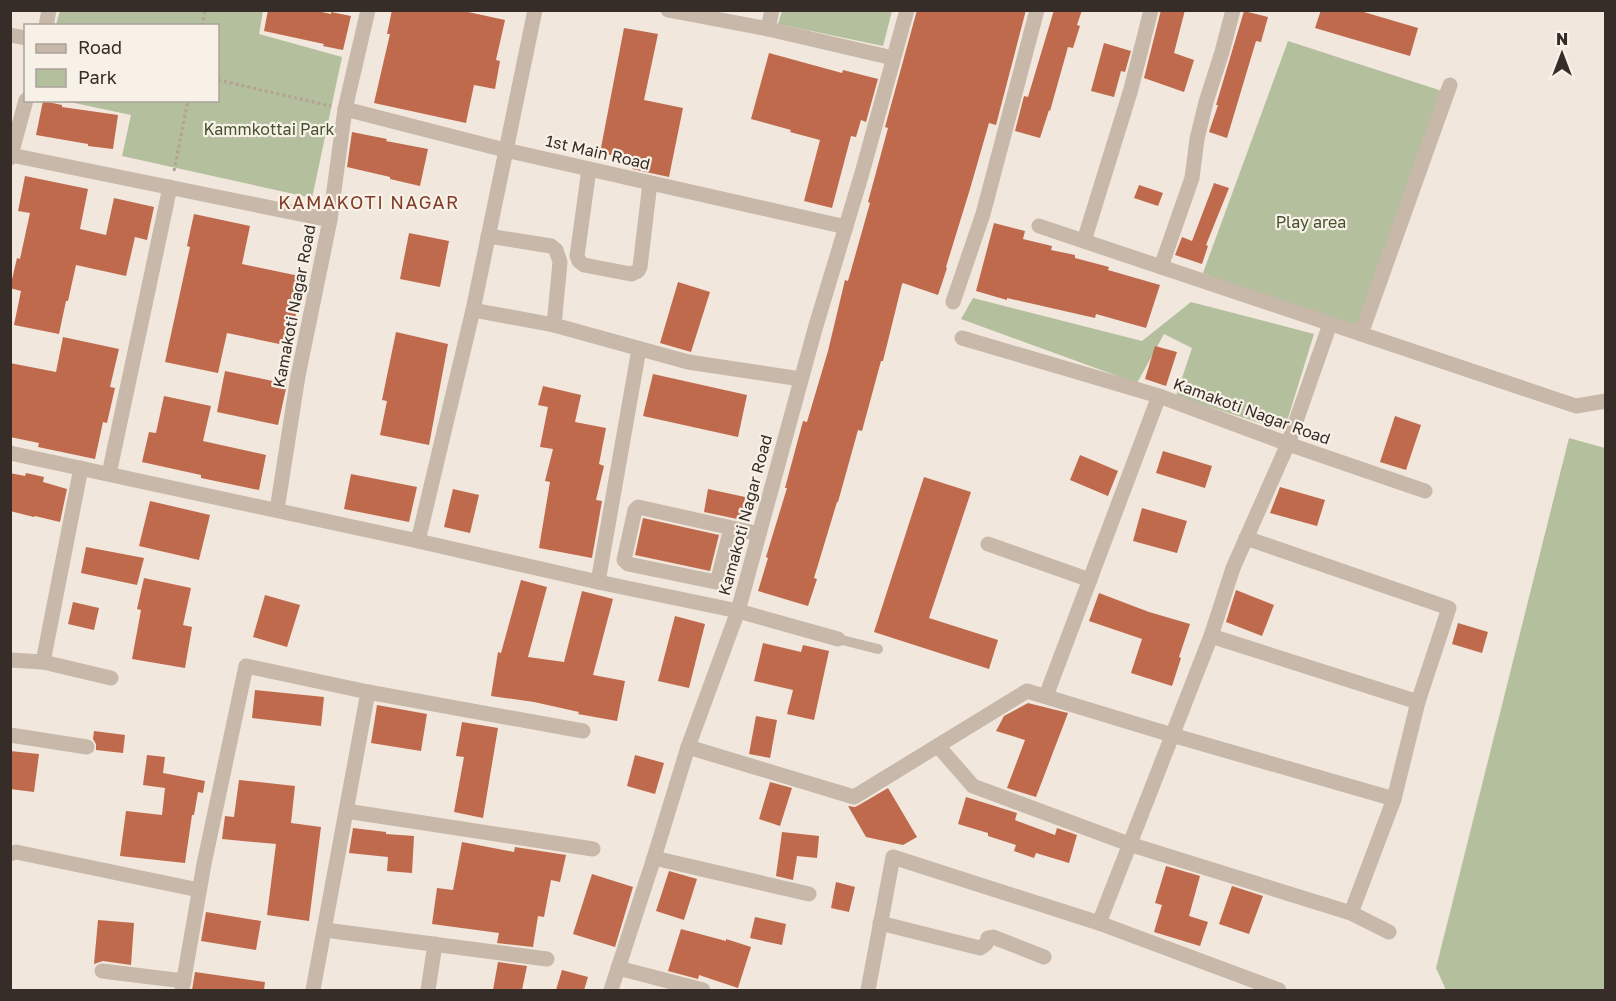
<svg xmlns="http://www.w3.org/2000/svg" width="1616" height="1001" font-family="'Golos Text',sans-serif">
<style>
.green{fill:#b3bf9d}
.building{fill:#bf6a4c}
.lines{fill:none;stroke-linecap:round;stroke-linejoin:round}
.path{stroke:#b4a293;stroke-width:3;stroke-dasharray:3 3;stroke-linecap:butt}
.service{stroke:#c8b8a9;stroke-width:10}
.minor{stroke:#c8b8a9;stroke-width:15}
.labels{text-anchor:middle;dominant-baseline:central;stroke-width:4.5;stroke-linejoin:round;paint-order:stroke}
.park-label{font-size:16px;fill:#44522d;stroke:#f8f1e8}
.street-label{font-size:16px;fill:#362d28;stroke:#f8f1e8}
.neighbourhood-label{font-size:18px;letter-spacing:1.5px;fill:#803d26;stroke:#f8f1e8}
</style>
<rect width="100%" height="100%" fill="#f1e7dc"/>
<g class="green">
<polygon points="60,10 263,11 259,34 342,57 312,198 122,156 131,115 65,101 218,100 218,26 56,25"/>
<polygon points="782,11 892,11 883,46 778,24"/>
<polygon points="1288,41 1442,91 1361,334 1203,273"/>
<polygon points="973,298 1142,341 1191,302 1314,334 1284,431 1176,396 1192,348 1164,334 1137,383 961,319"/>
<polygon points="1569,438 1605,448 1605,990 1446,990 1436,968"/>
</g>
<g class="building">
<polygon points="268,10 313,10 331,14 331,12 351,16 343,50 323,46 324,44 264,31"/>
<polygon points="392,10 459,10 505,20 496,60 500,61 495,89 474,85 466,123 374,103 390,34 387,34"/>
<polygon points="917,10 1026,10 996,125 989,123 970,189 946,267 947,268 938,295 903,283 902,284 883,361 881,361 862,431 858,430 838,502 837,502 814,578 817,579 808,606 758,591 768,558 766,557 787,488 785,488 803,421 807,422 828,351 845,280 848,281 870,203 868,202 888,128 885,127"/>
<polygon points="1054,10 1082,10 1077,25 1080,26 1073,48 1068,47 1050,111 1049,110 1040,138 1015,131 1024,96 1028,97"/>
<polygon points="1161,10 1185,10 1174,53 1194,60 1184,92 1144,78"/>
<polygon points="1321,10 1357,10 1418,28 1410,56 1315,28"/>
<polygon points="1244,11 1268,17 1261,42 1256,41 1227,138 1209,132 1218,105 1216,105"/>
<polygon points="624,28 658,34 644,100 683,108 669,177 632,169 634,159 600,153"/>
<polygon points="1104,43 1131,51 1125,72 1121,71 1114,97 1091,91"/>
<polygon points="769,53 842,73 843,70 878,79 866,122 861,120 856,137 851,136 832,208 804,201 820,140 790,132 791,130 751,119"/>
<polygon points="43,101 62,105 62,107 118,115 113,149 88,146 88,144 36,135"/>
<polygon points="352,132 387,139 386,141 428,149 420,186 390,179 390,177 347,167"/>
<polygon points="25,176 88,189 80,229 106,235 114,198 154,207 147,240 135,237 126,276 76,265 68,301 66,301 59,334 14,325 21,291 10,288 17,258 20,259 30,213 18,211"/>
<polygon points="1214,183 1229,188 1206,245 1208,246 1202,264 1175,255 1182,237 1192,241"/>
<polygon points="1139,185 1163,193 1158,206 1134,198"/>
<polygon points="194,214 250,226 242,264 304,277 289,346 227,333 218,373 165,362 190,247 187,246"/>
<polygon points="994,223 1025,231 1023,239 1052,246 1051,250 1075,255 1075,258 1109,267 1108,270 1160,285 1146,328 1096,314 1095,318 1007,298 1007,300 976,291"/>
<polygon points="409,233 449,241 440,287 400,279"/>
<polygon points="678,282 710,292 691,352 660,343"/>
<polygon points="396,332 448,344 429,445 380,435 387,401 382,400"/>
<polygon points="63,337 119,349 110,387 115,388 107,423 103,422 95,459 38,447 39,443 10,437 10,363 56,372"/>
<polygon points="1155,346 1177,352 1166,386 1145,379"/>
<polygon points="225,371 287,384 278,425 217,412"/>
<polygon points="653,374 747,395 738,437 643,416"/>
<polygon points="543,386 581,395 575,422 606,428 599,464 604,466 596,500 602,501 592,558 539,548 550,482 545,481 553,449 540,447 548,407 538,405"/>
<polygon points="164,396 211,406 203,441 266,455 259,490 201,478 201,475 142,462 149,432 156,433"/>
<polygon points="1395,416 1421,425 1406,470 1380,462"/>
<polygon points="1163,451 1212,466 1205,488 1156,473"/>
<polygon points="1080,455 1118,471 1108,496 1070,480"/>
<polygon points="10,473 25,476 26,473 44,477 43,482 67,489 60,522 35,516 34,517 10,511"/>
<polygon points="351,474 417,487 409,522 344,509"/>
<polygon points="924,477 971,492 929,618 998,640 989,669 874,632"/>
<polygon points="1280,487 1325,500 1317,526 1270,513"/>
<polygon points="453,489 479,495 470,533 444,527"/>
<polygon points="708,489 745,497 742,520 704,512"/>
<polygon points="150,501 210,515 199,560 139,546"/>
<polygon points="1142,508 1187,521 1177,553 1133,541"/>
<polygon points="643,518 719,535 710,571 635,555"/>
<polygon points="86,547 144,558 137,585 81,573"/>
<polygon points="144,578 191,588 183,625 192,627 185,668 132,659 141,610 137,609"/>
<polygon points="521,580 547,587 528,657 564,662 582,591 613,599 593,675 625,681 617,721 578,714 579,712 534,702 491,696 498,652 501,653"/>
<polygon points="1236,590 1274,605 1262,636 1226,622"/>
<polygon points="1099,593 1149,612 1190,624 1179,657 1181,658 1172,686 1131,673 1142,639 1089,621"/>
<polygon points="265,595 300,605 287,647 253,637"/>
<polygon points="73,602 99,608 94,630 68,624"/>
<polygon points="675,616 705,624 689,688 658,681"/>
<polygon points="1458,623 1488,632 1482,653 1452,644"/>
<polygon points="763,643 801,652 803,645 829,651 814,720 787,714 793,690 754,681"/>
<polygon points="255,690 324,697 321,726 252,718"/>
<polygon points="1028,703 1068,713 1036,797 1007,788 1025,740 996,731 1004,716"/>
<polygon points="377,705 427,714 421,751 371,743"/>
<polygon points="756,716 777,720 770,758 749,754"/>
<polygon points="462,722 498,728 483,818 454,812 464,757 456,756"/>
<polygon points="94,731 125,735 123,753 96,750 96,744 93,739"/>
<polygon points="10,751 39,754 34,792 10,789"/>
<polygon points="147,755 165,757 163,773 205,781 203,793 198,792 194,815 192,815 185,863 120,856 126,811 162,815 165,788 143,785"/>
<polygon points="635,755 664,763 655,794 627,786"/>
<polygon points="239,780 295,786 291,823 321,827 309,921 267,915 276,844 222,839 225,816 234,817"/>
<polygon points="770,782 792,788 780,826 759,819"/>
<polygon points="888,788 917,837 903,845 866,837 848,806 855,807 859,805"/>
<polygon points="966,797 1017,813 1015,820 1055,835 1057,828 1077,835 1069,863 1036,853 1034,858 1014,851 1016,845 988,836 988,833 958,824"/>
<polygon points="353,828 386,832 386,834 414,836 412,873 387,871 388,857 349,853"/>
<polygon points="782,832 819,836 817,858 797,856 793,880 776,876"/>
<polygon points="462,842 514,852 515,847 566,855 560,882 551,880 544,917 538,916 533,947 497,943 499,933 432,924 437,888 453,890"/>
<polygon points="1166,866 1200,876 1189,916 1208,922 1200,946 1154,932 1162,905 1155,903"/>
<polygon points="669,871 697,879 684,920 656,911"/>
<polygon points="592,874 633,887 615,947 573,934"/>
<polygon points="836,882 855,887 849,912 831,908"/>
<polygon points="1232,886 1263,896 1249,934 1219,924"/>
<polygon points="206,912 261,921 256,950 201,941"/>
<polygon points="755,917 786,924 782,945 750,938"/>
<polygon points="98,920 134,923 131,965 103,961 94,964"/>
<polygon points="681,929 726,941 726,939 751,947 738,988 699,975 698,979 668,971"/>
<polygon points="498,962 527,966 522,990 493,990"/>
<polygon points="562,970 588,977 584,990 556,990"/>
<polygon points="195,972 265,982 264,990 192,990"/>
</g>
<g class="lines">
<g class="path">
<polyline points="202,26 205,10"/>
<polyline points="218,80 331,106"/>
<polyline points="174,171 188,100"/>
</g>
<polyline class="service" points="838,639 878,649"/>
<g class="minor">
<polyline points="668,10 768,29 893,58"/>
<polyline points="46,26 49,10"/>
<polyline points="768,29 772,10"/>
<polyline points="10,35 26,38"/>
<polyline points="345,109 505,150 846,227"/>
<polyline points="11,155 26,100"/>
<polyline points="10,158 11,155 330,220 298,376 277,510"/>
<polyline points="589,169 577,256 579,261 584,265 631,274 638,271 640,267 650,183"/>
<polyline points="330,220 345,109 368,10"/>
<polyline points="1039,226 1576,406 1606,401"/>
<polyline points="488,236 551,246 556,250 560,262 554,325"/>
<polyline points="1084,241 1131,89 1151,10"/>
<polyline points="1161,267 1192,178 1197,139 1206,102 1222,52 1233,10"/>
<polyline points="953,302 983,214 1037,10"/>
<polyline points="473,310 554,325 688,362 801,379"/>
<polyline points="1361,334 1450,85"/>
<polyline points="962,338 1159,396 1288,444 1425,491"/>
<polyline points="10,453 418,541 598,582 738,611 838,639"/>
<polyline points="109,474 170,187"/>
<polyline points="731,528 718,579 716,582 628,564 624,560 635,510 638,507 759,534"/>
<polyline points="418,541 473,310 535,10"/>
<polyline points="988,544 1090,580"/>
<polyline points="598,582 639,349"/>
<polyline points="1211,636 1418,702"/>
<polyline points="10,660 43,662 111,678"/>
<polyline points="43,662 81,468"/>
<polyline points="1046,696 1159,396"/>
<polyline points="10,735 87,747"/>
<polyline points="938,746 973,786 1129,844 1351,913 1389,932"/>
<polyline points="688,747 854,797 1027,691 1172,735 1394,799 1418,702 1449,608 1246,538"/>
<polyline points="346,811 593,849"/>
<polyline points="10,854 16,852 199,890"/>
<polyline points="654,858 809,894"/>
<polyline points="1351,913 1394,799"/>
<polyline points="880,923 980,948 986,944 988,938 993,937 1044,957"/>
<polyline points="1099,923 1211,636 1233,568 1288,444 1330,324"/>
<polyline points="325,930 547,959"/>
<polyline points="618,968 703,990"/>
<polyline points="102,971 184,981"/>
<polyline points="182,990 204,864 246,666 368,692"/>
<polyline points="313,990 368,692 583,731"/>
<polyline points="428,990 435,944"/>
<polyline points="611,990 654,858 688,747 738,611 815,329 862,173 907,10"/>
<polyline points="868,990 893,857 1099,923 1279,990"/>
</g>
</g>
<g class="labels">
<g class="park-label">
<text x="269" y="129">Kammkottai Park</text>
<text x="1311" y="222">Play area</text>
</g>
<g class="street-label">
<text transform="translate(598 152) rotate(13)">1st Main Road</text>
<text transform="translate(294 306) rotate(-79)">Kamakoti Nagar Road</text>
<text transform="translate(1252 411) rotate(20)">Kamakoti Nagar Road</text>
<text transform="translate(745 515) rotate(-75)">Kamakoti Nagar Road</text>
</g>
<g class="neighbourhood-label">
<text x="369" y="202">KAMAKOTI NAGAR</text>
</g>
</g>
<rect width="1616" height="1001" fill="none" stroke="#362d28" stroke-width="24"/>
<rect x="24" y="24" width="195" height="78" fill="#f8f1e8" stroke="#aaa39b" stroke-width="1.5"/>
<rect x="36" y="44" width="30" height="9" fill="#c8b8a9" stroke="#aaa39b" stroke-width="1.5"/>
<text x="78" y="54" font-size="18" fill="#362d28">Road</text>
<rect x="36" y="69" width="30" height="18" fill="#b3bf9d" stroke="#aaa39b" stroke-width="1.5"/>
<text x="78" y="84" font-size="18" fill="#362d28">Park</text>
<g transform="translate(1562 54)" stroke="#f8f1e8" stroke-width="4.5" paint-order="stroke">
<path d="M0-4.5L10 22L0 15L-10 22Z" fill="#362d28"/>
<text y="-9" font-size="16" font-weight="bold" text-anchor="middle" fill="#362d28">N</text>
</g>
</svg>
